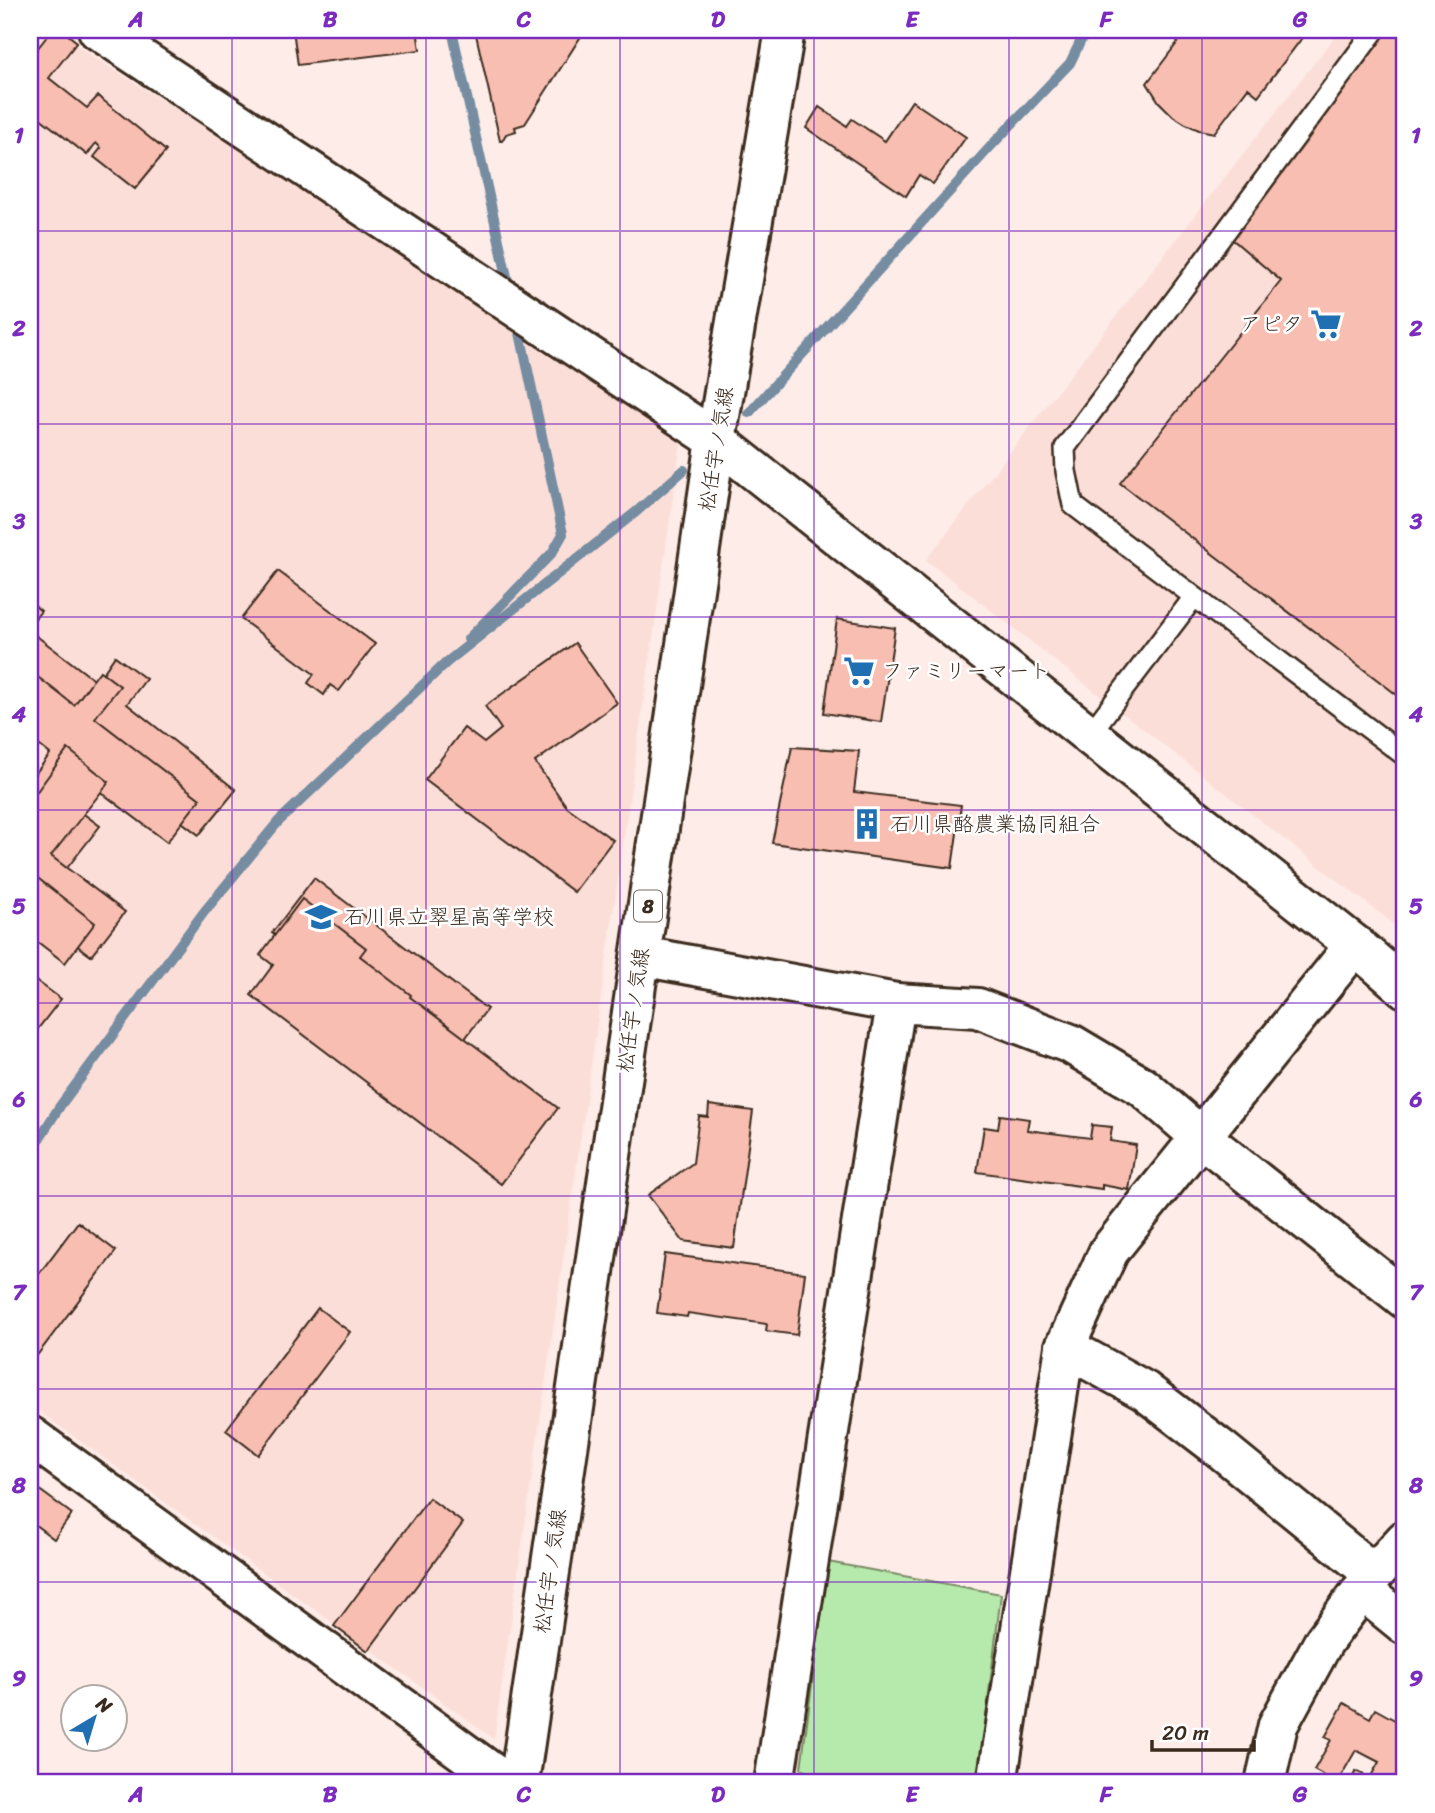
<svg xmlns="http://www.w3.org/2000/svg" width="1435" height="1813" font-family="Sriracha,'Klee One',sans-serif">
<style>
.built{fill:#fcded8}
.green{fill:#b6eaac;stroke:#788a65;stroke-width:2}
.lines{fill:none;stroke-linecap:round;stroke-linejoin:round}
.stream{stroke:#748ca1;stroke-width:10}
.building{fill:#f8beb2;stroke:#3b2a1e;stroke-width:2}
.service-casing{stroke:#3b2a1e;stroke-width:24}
.minor-casing{stroke:#3b2a1e;stroke-width:44}
.tertiary-casing{stroke:#3b2a1e;stroke-width:44}
.primary-casing{stroke:#3b2a1e;stroke-width:44}
.service{stroke:#fff;stroke-width:19}
.minor{stroke:#fff;stroke-width:38}
.tertiary{stroke:#fff;stroke-width:38}
.primary{stroke:#fff;stroke-width:38}
.grid{fill:none;stroke:#7b2cbf;stroke-width:2;stroke-opacity:0.55}
.labels{text-anchor:middle;dominant-baseline:central;stroke-width:5;stroke-linejoin:round;paint-order:stroke}
.shield{fill:#fff;stroke:#766a62;stroke-width:2}
.shield-label{font-size:19px;font-weight:bold;fill:#3b2a1e}
.poi-label{font-size:21px;fill:#3b2a1e;stroke:#fff;text-anchor:start}
.street-label{font-size:21px;fill:#3b2a1e;stroke:#fff}
.neatline{fill:none;stroke:#7b2cbf;stroke-width:2.5}
.grid-label{font-size:23px;text-anchor:middle;font-weight:bold;fill:#7b2cbf}
</style>
<rect width="100%" height="100%" fill="#fdece8"/>
<filter id="ink" filterUnits="userSpaceOnUse"><feTurbulence type="fractalNoise" baseFrequency=".0143" numOctaves="2"/><feDisplacementMap in="SourceGraphic" scale="14" xChannelSelector="R" yChannelSelector="G"/><feConvolveMatrix kernelMatrix="1 2 1 2 8 2 1 2 1" color-interpolation-filters="sRGB"/></filter>
<g filter="url(#ink)">
<g class="built">
<polygon points="39,30 51,30 683,428 494,1739 30,1405 30,42"/>
<polygon points="1340,30 1405,30 1405,933 926,560"/>
</g>
<polygon class="green" points="828,1562 1001,1594 978,1783 821,1783 801,1768"/>
<g class="lines">
<g class="stream">
<polyline points="452,30 510,290"/>
<polyline points="749,413 991,146 1070,63 1086,30"/>
<polyline points="468,639 552,553 563,534 517,319"/>
<polyline points="30,1153 60,1106 204,912 278,822 447,662 636,512 684,470"/>
</g>
</g>
<g class="building">
<polygon points="52,30 62,30 77,42 49,78 87,108 98,96 166,151 135,189 94,157 101,148 96,143 87,155 30,110 30,58"/>
<polygon points="293,30 417,30 420,50 298,65"/>
<polygon points="475,30 578,30 583,33 525,124 515,127 516,131 506,134 502,141 500,141"/>
<polygon points="1187,30 1308,30 1258,96 1248,88 1214,133 1199,130 1186,124 1173,116 1159,102 1147,83"/>
<polygon points="1371,30 1405,30 1405,701 1120,483 1281,281 1218,227"/>
<polygon points="912,101 966,137 933,184 919,175 906,196 806,128 819,107 847,126 852,119 885,141"/>
<polygon points="278,571 375,644 339,691 330,685 324,695 308,683 314,674 241,619"/>
<polygon points="30,602 41,611 30,625"/>
<polygon points="837,619 895,628 881,722 824,713"/>
<polygon points="30,631 97,682 115,656 146,679 127,704 236,790 199,835 30,707"/>
<polygon points="575,643 617,703 535,762 567,807 613,840 574,892 425,780 464,728 484,743 501,729 485,706"/>
<polygon points="30,671 74,705 100,671 120,686 95,718 200,799 167,842 90,784 73,806 100,826 64,872 39,854 30,866 30,781 50,754 30,738"/>
<polygon points="792,747 859,751 854,792 961,805 952,868 772,843"/>
<polygon points="68,749 109,782 51,856 125,912 91,956 30,911 30,801"/>
<polygon points="30,872 95,923 65,963 30,936"/>
<polygon points="314,878 487,1009 446,1064 272,933"/>
<polygon points="302,899 366,948 360,956 411,995 410,997 558,1108 501,1184 251,995 273,965 260,955"/>
<polygon points="30,976 61,999 30,1039"/>
<polygon points="709,1105 753,1111 734,1248 683,1241 648,1195 693,1163 699,1116 708,1117"/>
<polygon points="1000,1115 1029,1119 1027,1130 1090,1138 1092,1125 1112,1127 1110,1141 1136,1145 1129,1190 1102,1185 1102,1189 977,1172 984,1127 998,1129"/>
<polygon points="78,1222 116,1251 35,1358 30,1354 30,1286"/>
<polygon points="665,1254 805,1273 797,1335 766,1331 767,1324 688,1313 687,1317 657,1313"/>
<polygon points="318,1308 350,1332 258,1455 226,1430"/>
<polygon points="30,1483 72,1514 54,1539 30,1521"/>
<polygon points="429,1498 463,1523 368,1651 334,1626"/>
<polygon points="1344,1703 1370,1718 1375,1709 1402,1724 1405,1719 1405,1783 1349,1783 1356,1771 1370,1778 1379,1762 1356,1750 1337,1783 1314,1770 1331,1740 1325,1737"/>
</g>
<g class="lines">
<defs>
<g id="service">
<polyline points="1375,30 1065,448 1066,471 1073,505 1405,756"/>
<polyline points="1089,735 1194,597"/>
</g>
<g id="minor">
<polyline points="98,30 716,440"/>
<polyline points="641,956 896,1003"/>
<polyline points="1065,1347 1145,1391 1222,1450 1374,1574"/>
<polyline points="30,1436 506,1783"/>
<polyline points="1362,1590 1405,1625"/>
<polyline points="774,1783 896,1003 978,1008 1071,1044 1143,1087 1201,1137 1405,1299"/>
<polyline points="997,1783 1065,1347 1109,1251 1355,945"/>
</g>
<g id="tertiary">
<polyline points="716,440 1355,945 1405,988"/>
<polyline points="1265,1783 1278,1725 1324,1641 1374,1574 1405,1540"/>
</g>
<polyline id="primary" points="519,1783 716,440 785,30"/>
</defs>
<use href="#service" class="service-casing"/>
<use href="#minor" class="minor-casing"/>
<use href="#tertiary" class="tertiary-casing"/>
<use href="#primary" class="primary-casing"/>
<use href="#service" class="service"/>
<use href="#minor" class="minor"/>
<use href="#tertiary" class="tertiary"/>
<use href="#primary" class="primary"/>
</g>
</g>
<path class="grid" d="M232 30V1783M426 30V1783M620 30V1783M814 30V1783M1009 30V1783M1202 30V1783M30 231H1405M30 424H1405M30 617H1405M30 810H1405M30 1003H1405M30 1196H1405M30 1389H1405M30 1582H1405"/>
<defs>
<symbol id="supermarket-bare" viewBox="-9 -9 18 18"><path d="M-6-5.5h2.5l.6 2H6L4.5 2H-2.5L-4.4-4H-6ZM-1.5 3.2a1.3 1.3 0 1 0 .1 0ZM3 3.2a1.3 1.3 0 1 0 .1 0Z" fill="#1f6fb2" stroke="#fff" stroke-width="2.5" paint-order="stroke"/></symbol>
<symbol id="building-bare" viewBox="-9 -9 18 18"><path d="M-4-6H4V6H1V3H-1V6H-4ZM-2.5-4.3h1.7v1.8h-1.7ZM.8-4.3h1.7v1.8H.8ZM-2.5-1h1.7V.8h-1.7ZM.8-1h1.7V.8H.8Z" fill="#1f6fb2" stroke="#fff" stroke-width="2.5" paint-order="stroke"/></symbol>
<symbol id="school-bare" viewBox="-9 -9 18 18"><path d="M0-5L7-2L0 1L-7-2ZM-4 1L0 2.5L4 1V4Q0 6-4 4Z" fill="#1f6fb2" stroke="#fff" stroke-width="2.5" paint-order="stroke"/></symbol>
</defs>
<g fill-rule="evenodd">
<use href="#supermarket-bare" x="1304" y="302" width="44" height="44"/>
<use href="#supermarket-bare" x="837" y="649" width="44" height="44"/>
<use href="#building-bare" x="845" y="802" width="44" height="44"/>
<use href="#school-bare" x="299" y="895" width="44" height="44"/>
</g>
<g class="labels">
<rect class="shield" x="634" y="890.5" width="28" height="31" rx="5"/>
<g class="shield-label">
<text x="648" y="906">8</text>
</g>
<g class="poi-label">
<text x="1303" y="324" text-anchor="end">アピタ</text>
<text x="882" y="671">ファミリーマート</text>
<text x="890" y="824">石川県酪農業協同組合</text>
<text x="344" y="917">石川県立翠星高等学校</text>
</g>
<g class="street-label">
<text transform="translate(716 449) rotate(-81)">松任宇ノ気線</text>
<text transform="translate(633 1010) rotate(-82)">松任宇ノ気線</text>
<text transform="translate(550 1571) rotate(-82)">松任宇ノ気線</text>
</g>
</g>
<rect width="1435" height="1813" fill="none" stroke="#fff" stroke-width="77"/>
<g transform="translate(94 1718) rotate(38)"><circle r="33" fill="#ffffff" stroke="#b1aaa5" stroke-width="2"/>
<path d="M0-5L12 26L0 18L-12 26Z" fill="#1f6fb2"/>
<text y="-10" font-size="19" font-weight="bold" text-anchor="middle" fill="#3b2a1e">N</text>
</g>
<path d="M1152 1740v10h102v-10" fill="none" stroke="#3b2a1e" stroke-width="3.5"/>
<text x="1162" y="1740" font-size="21" fill="#3b2a1e" stroke="#ffffff" stroke-width="5" paint-order="stroke">20 m</text>
<rect x="38" y="38" width="1358" height="1736" class="neatline"/>
<g class="grid-label">
<text x="136" y="27">A</text>
<text x="330" y="27">B</text>
<text x="524" y="27">C</text>
<text x="718" y="27">D</text>
<text x="912" y="27">E</text>
<text x="1106" y="27">F</text>
<text x="1300" y="27">G</text>
<text x="19" y="143">1</text>
<text x="1416" y="143">1</text>
<text x="19" y="336">2</text>
<text x="1416" y="336">2</text>
<text x="19" y="529">3</text>
<text x="1416" y="529">3</text>
<text x="19" y="722">4</text>
<text x="1416" y="722">4</text>
<text x="19" y="914">5</text>
<text x="1416" y="914">5</text>
<text x="19" y="1107">6</text>
<text x="1416" y="1107">6</text>
<text x="19" y="1300">7</text>
<text x="1416" y="1300">7</text>
<text x="19" y="1493">8</text>
<text x="1416" y="1493">8</text>
<text x="19" y="1686">9</text>
<text x="1416" y="1686">9</text>
<text x="136" y="1802">A</text>
<text x="330" y="1802">B</text>
<text x="524" y="1802">C</text>
<text x="718" y="1802">D</text>
<text x="912" y="1802">E</text>
<text x="1106" y="1802">F</text>
<text x="1300" y="1802">G</text>
</g>
</svg>
